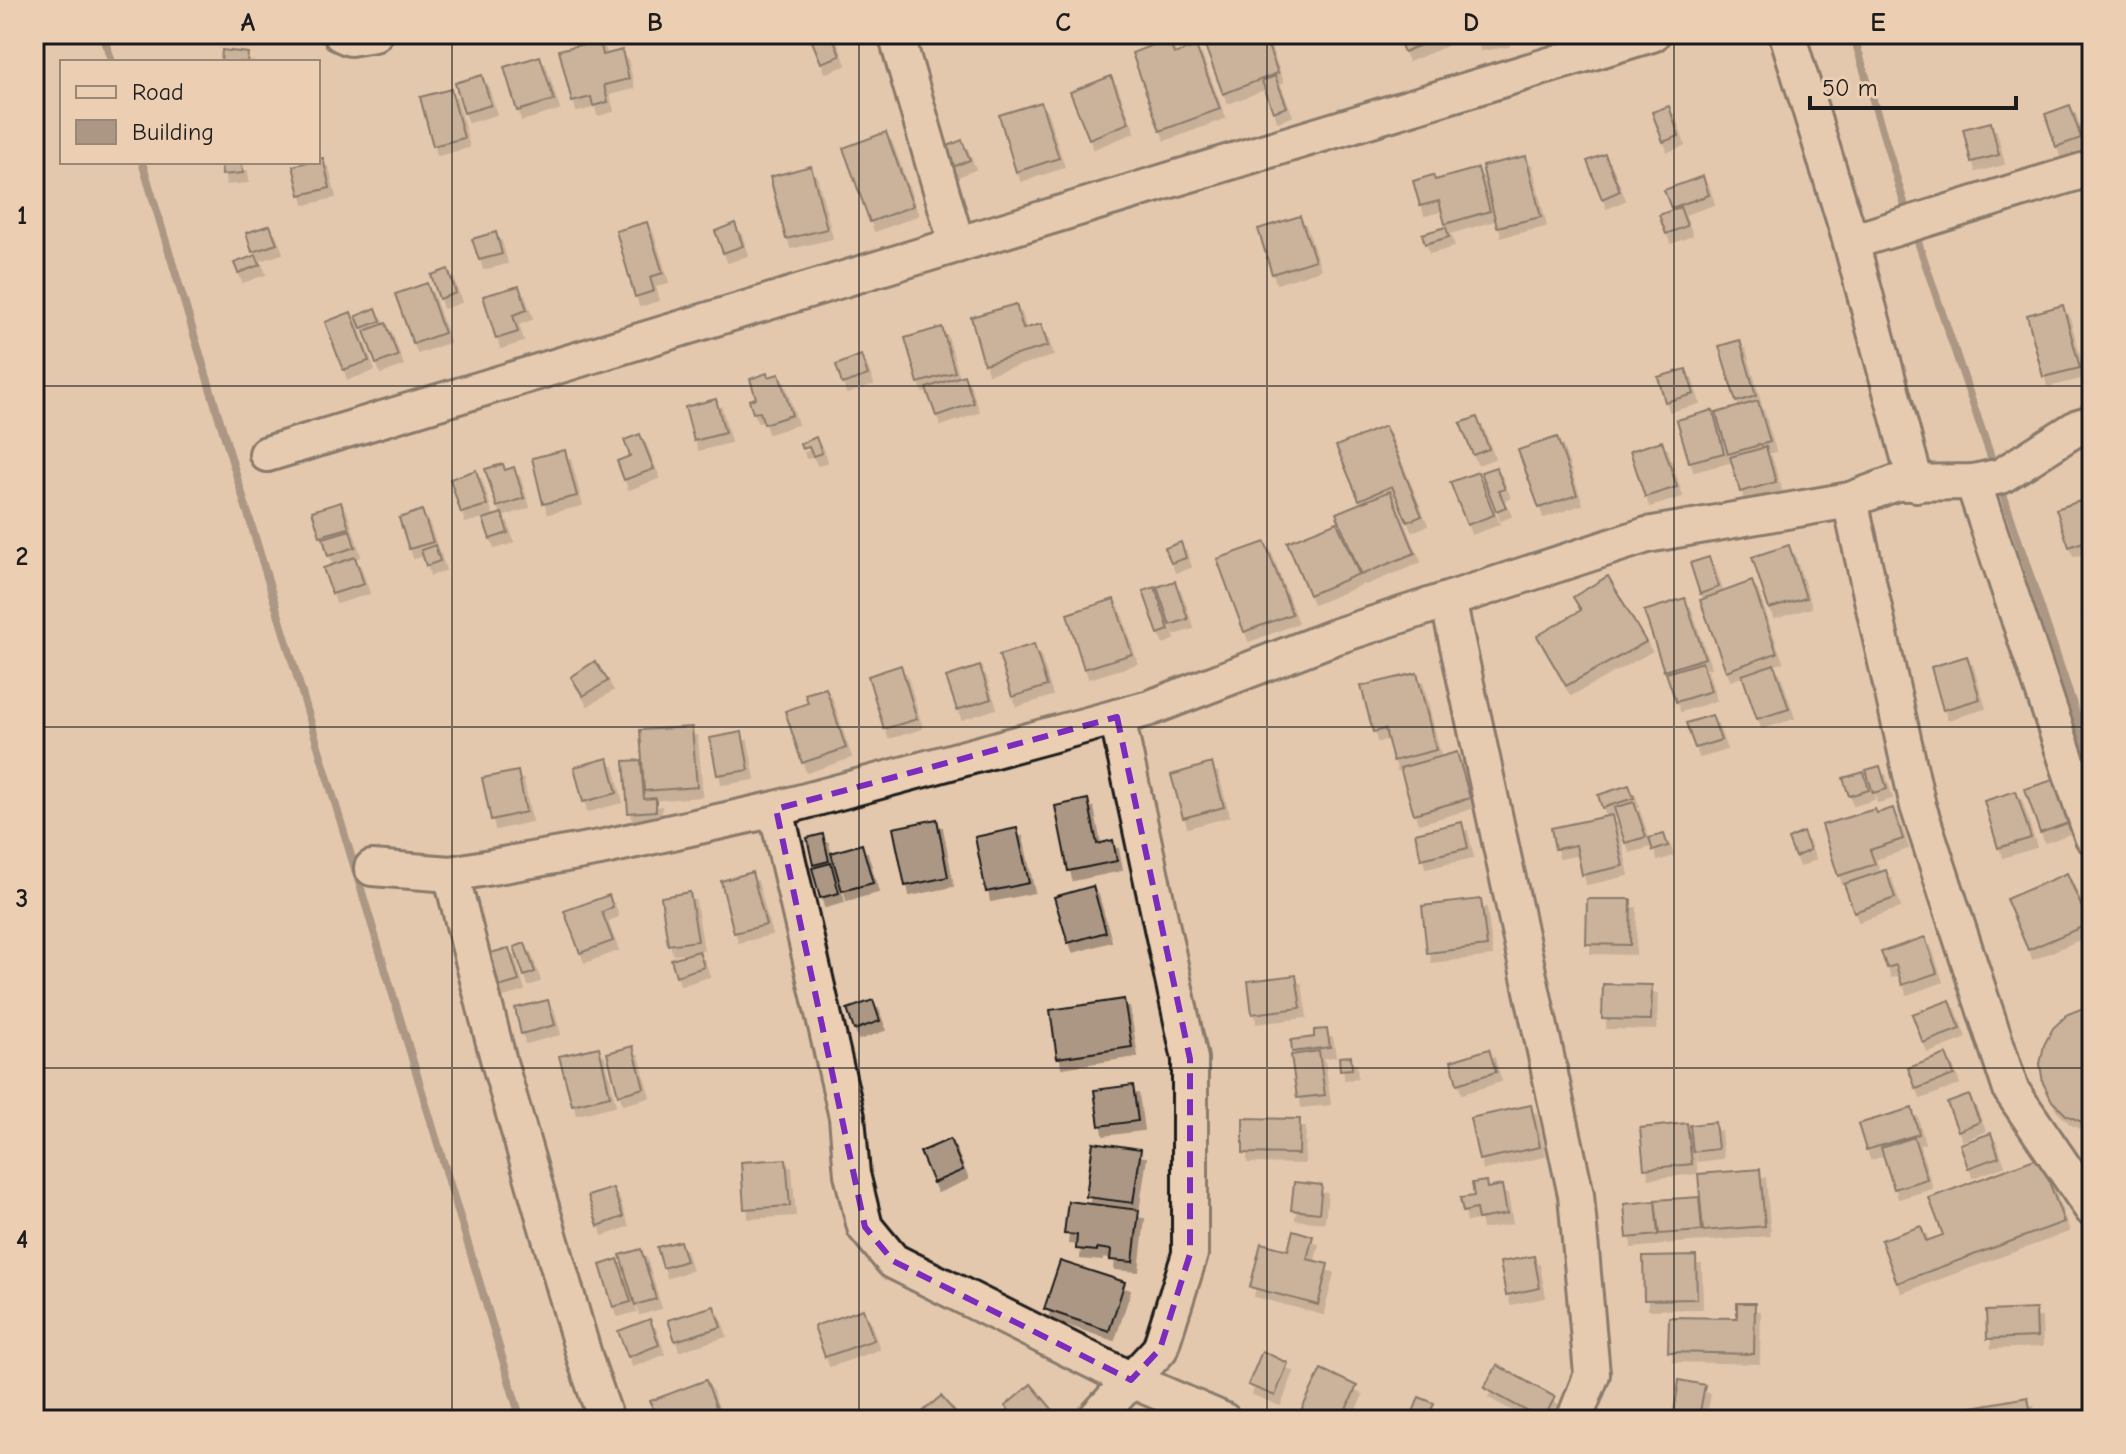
<svg xmlns="http://www.w3.org/2000/svg" width="2126" height="1454" font-family="'Comic Neue',sans-serif">
<style>
.lines{fill:none;stroke-linecap:round;stroke-linejoin:round}
.stream{stroke:#665c52;stroke-width:8}
.building{fill:#ac9785;stroke:#1c1c1c;stroke-width:2;filter:url(#shadow)}
.minor-casing{stroke:#1c1c1c;stroke-width:40}
.minor{stroke:#eccfb3;stroke-width:34}
.marked{fill:none;stroke:#7b2cbf;stroke-width:6;stroke-dasharray:16 10;stroke-linejoin:round}
.grid{fill:none;stroke:#1c1c1c;stroke-width:2;stroke-opacity:0.55}
.neatline{fill:none;stroke:#1c1c1c;stroke-width:3}
.grid-label{font-size:26px;text-anchor:middle;font-weight:bold;fill:#1c1c1c}
</style>
<defs>
<filter id="shadow"><feDropShadow dx="5" dy="9" stdDeviation="0" flood-color="#0004"/></filter>
</defs>
<rect width="100%" height="100%" fill="#e4c8ad"/>
<filter id="ink" filterUnits="userSpaceOnUse"><feTurbulence type="fractalNoise" baseFrequency=".0125" numOctaves="2"/><feDisplacementMap in="SourceGraphic" scale="16" xChannelSelector="R" yChannelSelector="G"/><feConvolveMatrix kernelMatrix="1 2 1 2 8 2 1 2 1" color-interpolation-filters="sRGB"/></filter>
<g filter="url(#ink)">
<g class="lines">
<g class="stream">
<polyline points="103,34 112,62"/>
<polyline points="1853,34 1905,206"/>
<polyline points="142,162 521,1420"/>
<polyline points="1916,236 1995,469"/>
<polyline points="2000,485 2092,762"/>
</g>
</g>
<g class="building">
<polygon points="809,34 832,34 840,56 821,63"/>
<polygon points="1205,34 1253,34 1254,39 1264,35 1278,73 1223,94 1201,35"/>
<polygon points="1396,34 1441,34 1442,36 1404,52"/>
<polygon points="1475,34 1504,34 1504,37 1476,41"/>
<polygon points="1168,39 1174,54 1196,46 1220,109 1160,131 1132,53"/>
<polygon points="600,40 603,55 622,50 629,79 604,85 608,102 593,106 591,97 572,102 559,50"/>
<polygon points="222,50 248,53 247,62 221,62"/>
<polygon points="540,56 554,100 517,111 504,67"/>
<polygon points="482,75 491,105 464,113 455,83"/>
<polygon points="1111,76 1129,123 1089,139 1070,92"/>
<polygon points="1275,76 1287,107 1273,112 1262,81"/>
<polygon points="451,89 464,138 433,146 420,97"/>
<polygon points="1041,102 1059,158 1016,172 999,115"/>
<polygon points="2070,105 2081,138 2056,147 2045,114"/>
<polygon points="1669,106 1679,136 1663,142 1652,112"/>
<polygon points="1991,122 1999,155 1971,162 1963,129"/>
<polygon points="886,132 913,206 870,222 843,148"/>
<polygon points="962,140 970,160 953,167 945,147"/>
<polygon points="1605,154 1620,191 1602,199 1587,161"/>
<polygon points="1526,156 1541,217 1497,227 1482,166"/>
<polygon points="323,158 330,188 300,195 293,166 307,162 318,162 318,159"/>
<polygon points="221,162 242,162 243,173 222,175"/>
<polygon points="811,166 827,229 786,239 770,177"/>
<polygon points="1478,168 1490,211 1445,224 1439,201 1420,206 1413,181 1433,175 1435,180"/>
<polygon points="1703,176 1709,195 1671,208 1664,190"/>
<polygon points="1680,207 1687,226 1666,234 1659,215"/>
<polygon points="1300,216 1315,260 1272,274 1258,229"/>
<polygon points="647,222 663,273 650,277 654,291 635,297 616,231"/>
<polygon points="735,223 743,246 723,253 715,231"/>
<polygon points="270,225 277,244 252,252 246,233"/>
<polygon points="1446,227 1449,237 1425,244 1422,234"/>
<polygon points="496,232 502,254 479,260 472,239"/>
<polygon points="256,255 260,265 238,273 234,263"/>
<polygon points="448,269 456,293 439,299 431,275"/>
<polygon points="427,283 444,333 413,344 395,294"/>
<polygon points="519,286 527,310 513,315 518,332 496,339 483,296"/>
<polygon points="1016,304 1023,329 1041,324 1048,346 984,364 971,317"/>
<polygon points="2063,305 2080,368 2043,377 2027,315"/>
<polygon points="376,308 381,321 361,328 356,316"/>
<polygon points="351,312 369,361 343,370 325,322"/>
<polygon points="386,323 398,356 376,364 364,331"/>
<polygon points="942,327 955,372 918,383 905,338"/>
<polygon points="1740,340 1756,396 1736,402 1719,346"/>
<polygon points="861,355 868,375 842,384 836,365"/>
<polygon points="1686,369 1694,394 1665,402 1658,377"/>
<polygon points="767,373 768,377 779,374 792,415 764,424 760,412 753,413 749,400 756,398 750,379"/>
<polygon points="964,375 974,403 936,416 926,388"/>
<polygon points="716,399 725,433 694,441 685,407"/>
<polygon points="1758,401 1770,442 1728,454 1716,413"/>
<polygon points="1713,410 1724,453 1689,462 1677,420"/>
<polygon points="1477,417 1489,449 1473,455 1460,423"/>
<polygon points="1385,426 1422,516 1407,522 1392,486 1359,500 1336,446"/>
<polygon points="640,434 654,469 624,480 617,461 630,456 624,440"/>
<polygon points="816,437 822,453 813,456 809,447 802,449 800,444"/>
<polygon points="1557,437 1577,495 1539,508 1518,450"/>
<polygon points="1662,441 1677,487 1645,497 1630,451"/>
<polygon points="1766,447 1776,482 1740,492 1730,457"/>
<polygon points="565,450 577,496 543,504 532,458"/>
<polygon points="503,464 505,470 514,467 524,498 497,507 485,469"/>
<polygon points="1496,467 1505,489 1499,491 1506,507 1496,511 1481,472"/>
<polygon points="476,470 487,505 461,513 450,479"/>
<polygon points="1478,472 1494,515 1467,525 1450,482"/>
<polygon points="1390,491 1415,553 1361,575 1336,513"/>
<polygon points="2089,498 2092,508 2092,539 2069,547 2056,509"/>
<polygon points="341,502 349,528 320,536 312,511"/>
<polygon points="422,510 433,542 409,549 399,518"/>
<polygon points="502,513 508,533 490,539 483,519"/>
<polygon points="1337,522 1359,574 1309,595 1287,542"/>
<polygon points="350,530 355,547 328,556 323,538"/>
<polygon points="1181,542 1186,558 1171,563 1165,548"/>
<polygon points="1265,542 1292,614 1244,632 1217,559"/>
<polygon points="435,545 440,561 426,566 421,550"/>
<polygon points="1789,545 1806,598 1769,609 1752,557"/>
<polygon points="355,557 364,584 332,594 323,568"/>
<polygon points="1709,557 1719,587 1700,594 1690,563"/>
<polygon points="1608,576 1646,642 1566,686 1537,636 1581,610 1573,597"/>
<polygon points="1175,581 1188,619 1170,625 1157,587"/>
<polygon points="1752,581 1777,653 1726,671 1700,600"/>
<polygon points="1155,587 1169,630 1158,634 1143,591"/>
<polygon points="1685,598 1705,658 1664,671 1644,611"/>
<polygon points="1114,599 1132,654 1084,669 1067,614"/>
<polygon points="2092,611 2092,642 2082,615"/>
<polygon points="1034,644 1047,686 1012,697 999,655"/>
<polygon points="1967,656 1980,699 1943,710 1931,667"/>
<polygon points="595,661 608,681 583,696 571,677"/>
<polygon points="1702,662 1711,691 1676,702 1666,673"/>
<polygon points="1774,664 1789,709 1757,719 1742,675"/>
<polygon points="901,665 917,719 884,729 868,676"/>
<polygon points="980,666 991,699 957,710 946,677"/>
<polygon points="1417,673 1436,750 1393,761 1385,729 1373,732 1361,686"/>
<polygon points="826,688 846,748 802,763 785,711 808,703 805,694"/>
<polygon points="1712,715 1721,740 1695,748 1686,723"/>
<polygon points="692,727 697,787 644,791 640,730"/>
<polygon points="742,732 749,770 717,775 710,738"/>
<polygon points="1457,752 1470,798 1414,814 1400,768"/>
<polygon points="608,758 617,793 583,802 574,767"/>
<polygon points="641,760 644,799 656,798 656,811 628,813 624,761"/>
<polygon points="1212,763 1224,807 1183,818 1171,775"/>
<polygon points="1880,766 1887,789 1873,793 1866,770"/>
<polygon points="518,771 526,812 491,820 482,778"/>
<polygon points="1864,772 1869,790 1849,796 1843,778"/>
<polygon points="2056,779 2071,822 2040,833 2025,789"/>
<polygon points="1629,785 1634,798 1602,808 1598,795"/>
<polygon points="2016,791 2031,838 1998,848 1984,801"/>
<polygon points="1088,799 1097,844 1113,840 1117,861 1068,871 1055,806"/>
<polygon points="1634,802 1646,837 1625,843 1614,808"/>
<polygon points="1893,808 1903,839 1870,850 1875,864 1838,876 1822,825 1875,809 1877,813"/>
<polygon points="1612,815 1623,866 1582,875 1576,845 1555,849 1551,828"/>
<polygon points="937,819 948,877 905,886 893,828"/>
<polygon points="1462,822 1468,848 1421,859 1415,833"/>
<polygon points="1017,828 1029,883 986,892 975,837"/>
<polygon points="1803,832 1810,850 1795,857 1788,839"/>
<polygon points="823,834 829,861 813,865 807,838"/>
<polygon points="1664,834 1668,846 1653,851 1649,838"/>
<polygon points="862,844 873,883 842,891 831,853"/>
<polygon points="831,863 839,893 820,898 812,868"/>
<polygon points="1886,870 1895,898 1854,912 1844,884"/>
<polygon points="752,872 766,925 734,933 721,881"/>
<polygon points="2067,873 2089,924 2028,950 2006,899"/>
<polygon points="1093,886 1106,932 1068,943 1054,897"/>
<polygon points="690,892 698,941 668,945 661,897"/>
<polygon points="609,895 613,907 602,912 613,941 580,953 564,911"/>
<polygon points="1481,899 1487,946 1427,953 1422,906"/>
<polygon points="1587,899 1631,899 1630,945 1586,944"/>
<polygon points="1925,937 1937,973 1902,985 1896,965 1887,968 1881,952"/>
<polygon points="525,943 535,972 524,976 514,947"/>
<polygon points="509,948 519,981 489,990 479,956"/>
<polygon points="699,951 704,967 676,976 671,959"/>
<polygon points="1296,975 1301,1008 1252,1014 1248,981"/>
<polygon points="1603,984 1652,985 1651,1020 1602,1019"/>
<polygon points="1124,999 1132,1047 1057,1058 1050,1010"/>
<polygon points="548,1000 555,1025 521,1034 515,1008"/>
<polygon points="873,1000 880,1021 854,1030 847,1009"/>
<polygon points="1950,1000 1960,1029 1923,1043 1912,1014"/>
<polygon points="2088,1006 2092,1006 2092,1124 2084,1123 2066,1115 2052,1101 2043,1083 2040,1064 2044,1045 2053,1028 2068,1014"/>
<polygon points="1327,1029 1330,1047 1292,1052 1291,1040 1314,1037 1314,1030"/>
<polygon points="633,1046 644,1088 618,1095 607,1053"/>
<polygon points="599,1047 610,1096 572,1105 559,1056"/>
<polygon points="1489,1049 1496,1072 1457,1084 1451,1061"/>
<polygon points="1319,1051 1325,1095 1297,1098 1291,1055"/>
<polygon points="1946,1054 1954,1075 1916,1089 1908,1068"/>
<polygon points="1351,1056 1352,1069 1340,1070 1339,1057"/>
<polygon points="1133,1085 1138,1121 1099,1126 1094,1090"/>
<polygon points="1969,1095 1980,1122 1958,1131 1947,1103"/>
<polygon points="1531,1105 1540,1147 1479,1160 1470,1118"/>
<polygon points="1912,1108 1919,1134 1866,1150 1858,1124"/>
<polygon points="1243,1118 1300,1119 1299,1154 1243,1153"/>
<polygon points="1715,1122 1718,1149 1693,1152 1690,1125"/>
<polygon points="1687,1123 1692,1164 1644,1169 1640,1128"/>
<polygon points="1991,1133 1999,1157 1968,1168 1960,1144"/>
<polygon points="1914,1137 1927,1179 1894,1189 1881,1148"/>
<polygon points="950,1139 963,1170 933,1183 920,1152"/>
<polygon points="1093,1142 1141,1149 1133,1203 1086,1197"/>
<polygon points="2040,1157 2064,1222 1897,1283 1881,1240 1921,1226 1926,1241 1943,1235 1929,1198"/>
<polygon points="786,1159 790,1206 744,1209 741,1162"/>
<polygon points="1760,1169 1765,1226 1703,1231 1698,1174"/>
<polygon points="1486,1181 1487,1188 1502,1185 1507,1214 1478,1219 1476,1209 1463,1212 1460,1198 1474,1196 1472,1183"/>
<polygon points="1294,1182 1322,1185 1319,1213 1291,1210"/>
<polygon points="613,1188 623,1217 598,1226 588,1196"/>
<polygon points="1699,1197 1702,1231 1659,1234 1655,1200"/>
<polygon points="1068,1201 1139,1210 1133,1262 1110,1260 1111,1250 1097,1248 1097,1251 1076,1249 1077,1235 1064,1234"/>
<polygon points="1655,1201 1658,1235 1627,1238 1624,1204"/>
<polygon points="1293,1230 1313,1236 1307,1259 1328,1264 1318,1305 1250,1287 1261,1243 1288,1250"/>
<polygon points="680,1241 686,1261 663,1268 657,1247"/>
<polygon points="641,1249 656,1299 635,1305 620,1255"/>
<polygon points="1534,1256 1540,1288 1506,1295 1500,1262"/>
<polygon points="1696,1256 1697,1299 1644,1300 1643,1257"/>
<polygon points="618,1259 631,1302 613,1307 600,1265"/>
<polygon points="1060,1261 1125,1282 1109,1331 1044,1309"/>
<polygon points="1737,1303 1755,1303 1754,1354 1668,1352 1669,1317 1737,1318"/>
<polygon points="714,1306 721,1327 675,1341 668,1320"/>
<polygon points="863,1309 874,1340 825,1357 814,1326"/>
<polygon points="2036,1309 2037,1337 1987,1339 1986,1311"/>
<polygon points="650,1319 659,1345 628,1357 618,1331"/>
<polygon points="1262,1351 1288,1363 1275,1396 1248,1385"/>
<polygon points="1497,1365 1555,1397 1543,1420 1484,1388"/>
<polygon points="1321,1369 1357,1386 1341,1420 1320,1420 1301,1411"/>
<polygon points="706,1380 719,1414 705,1420 657,1420 650,1401"/>
<polygon points="1679,1380 1705,1385 1699,1417 1674,1412"/>
<polygon points="1031,1384 1052,1409 1039,1420 1017,1420 1005,1406"/>
<polygon points="941,1396 959,1417 955,1420 913,1420"/>
<polygon points="1419,1397 1434,1403 1428,1420 1410,1420"/>
<polygon points="2028,1397 2032,1420 1962,1420 1974,1418 1972,1407"/>
<polygon points="1490,1414 1508,1420 1487,1420"/>
</g>
<g class="lines">
<defs>
<g id="minor">
<polyline points="341,34 350,38 374,34"/>
<polyline points="896,34 957,245"/>
<polyline points="1787,34 1851,242 1916,484"/>
<polyline points="1851,242 2092,168"/>
<polyline points="267,454 1652,34"/>
<polyline points="1973,482 2092,836"/>
<polyline points="1850,500 1918,806 2011,1090 2092,1209"/>
<polyline points="1448,600 1576,1195 1592,1374 1574,1420"/>
<polyline points="776,809 847,1117 852,1174 865,1227 893,1261 1131,1380 1223,1420"/>
<polyline points="372,868 451,874 600,848 776,809 1150,708 1334,637 1647,535 1850,500 1896,483 1973,482 2001,476 2078,427 2092,423"/>
<polyline points="451,874 499,1062 586,1362 606,1420"/>
<polyline points="1094,1420 1160,1349 1190,1254 1190,1059 1117,717"/>
</g>
</defs>
<use href="#minor" class="minor-casing"/>
<use href="#minor" class="minor"/>
</g>
</g>
<path d="M0 0H2126V1454H0ZM1117 717 1190 1059V1254L1160 1349 1131 1380 893 1261 865 1227 776 809Z" fill="#e4c8ad" fill-opacity=".55" fill-rule="evenodd"/>
<path class="marked" d="M1117 717 1190 1059V1254L1160 1349 1131 1380 893 1261 865 1227 776 809Z"/>
<path class="grid" d="M452 34V1420M859 34V1420M1267 34V1420M1674 34V1420M34 386H2092M34 727H2092M34 1068H2092"/>
<rect width="2126" height="1454" fill="none" stroke="#eccfb3" stroke-width="88"/>
<rect x="60" y="60" width="260" height="104" fill="#eccfb3" stroke="#998777" stroke-width="2"/>
<rect x="76" y="86" width="40" height="12" fill="#eccfb3" stroke="#998777" stroke-width="2"/>
<text x="132" y="100" font-size="24" fill="#1c1c1c">Road</text>
<rect x="76" y="120" width="40" height="24" fill="#ac9785" stroke="#998777" stroke-width="2"/>
<text x="132" y="140" font-size="24" fill="#1c1c1c">Building</text>
<path d="M1810 96v12h206v-12" fill="none" stroke="#1c1c1c" stroke-width="4"/>
<text x="1822" y="96" font-size="24" fill="#1c1c1c" stroke="#eccfb3" stroke-width="6" paint-order="stroke">50 m</text>
<rect x="44" y="44" width="2038" height="1366" class="neatline"/>
<g class="grid-label">
<text x="248" y="31">A</text>
<text x="655" y="31">B</text>
<text x="1063" y="31">C</text>
<text x="1471" y="31">D</text>
<text x="1878" y="31">E</text>
<text x="22" y="224">1</text>
<text x="22" y="565">2</text>
<text x="22" y="907">3</text>
<text x="22" y="1248">4</text>
</g>
</svg>
